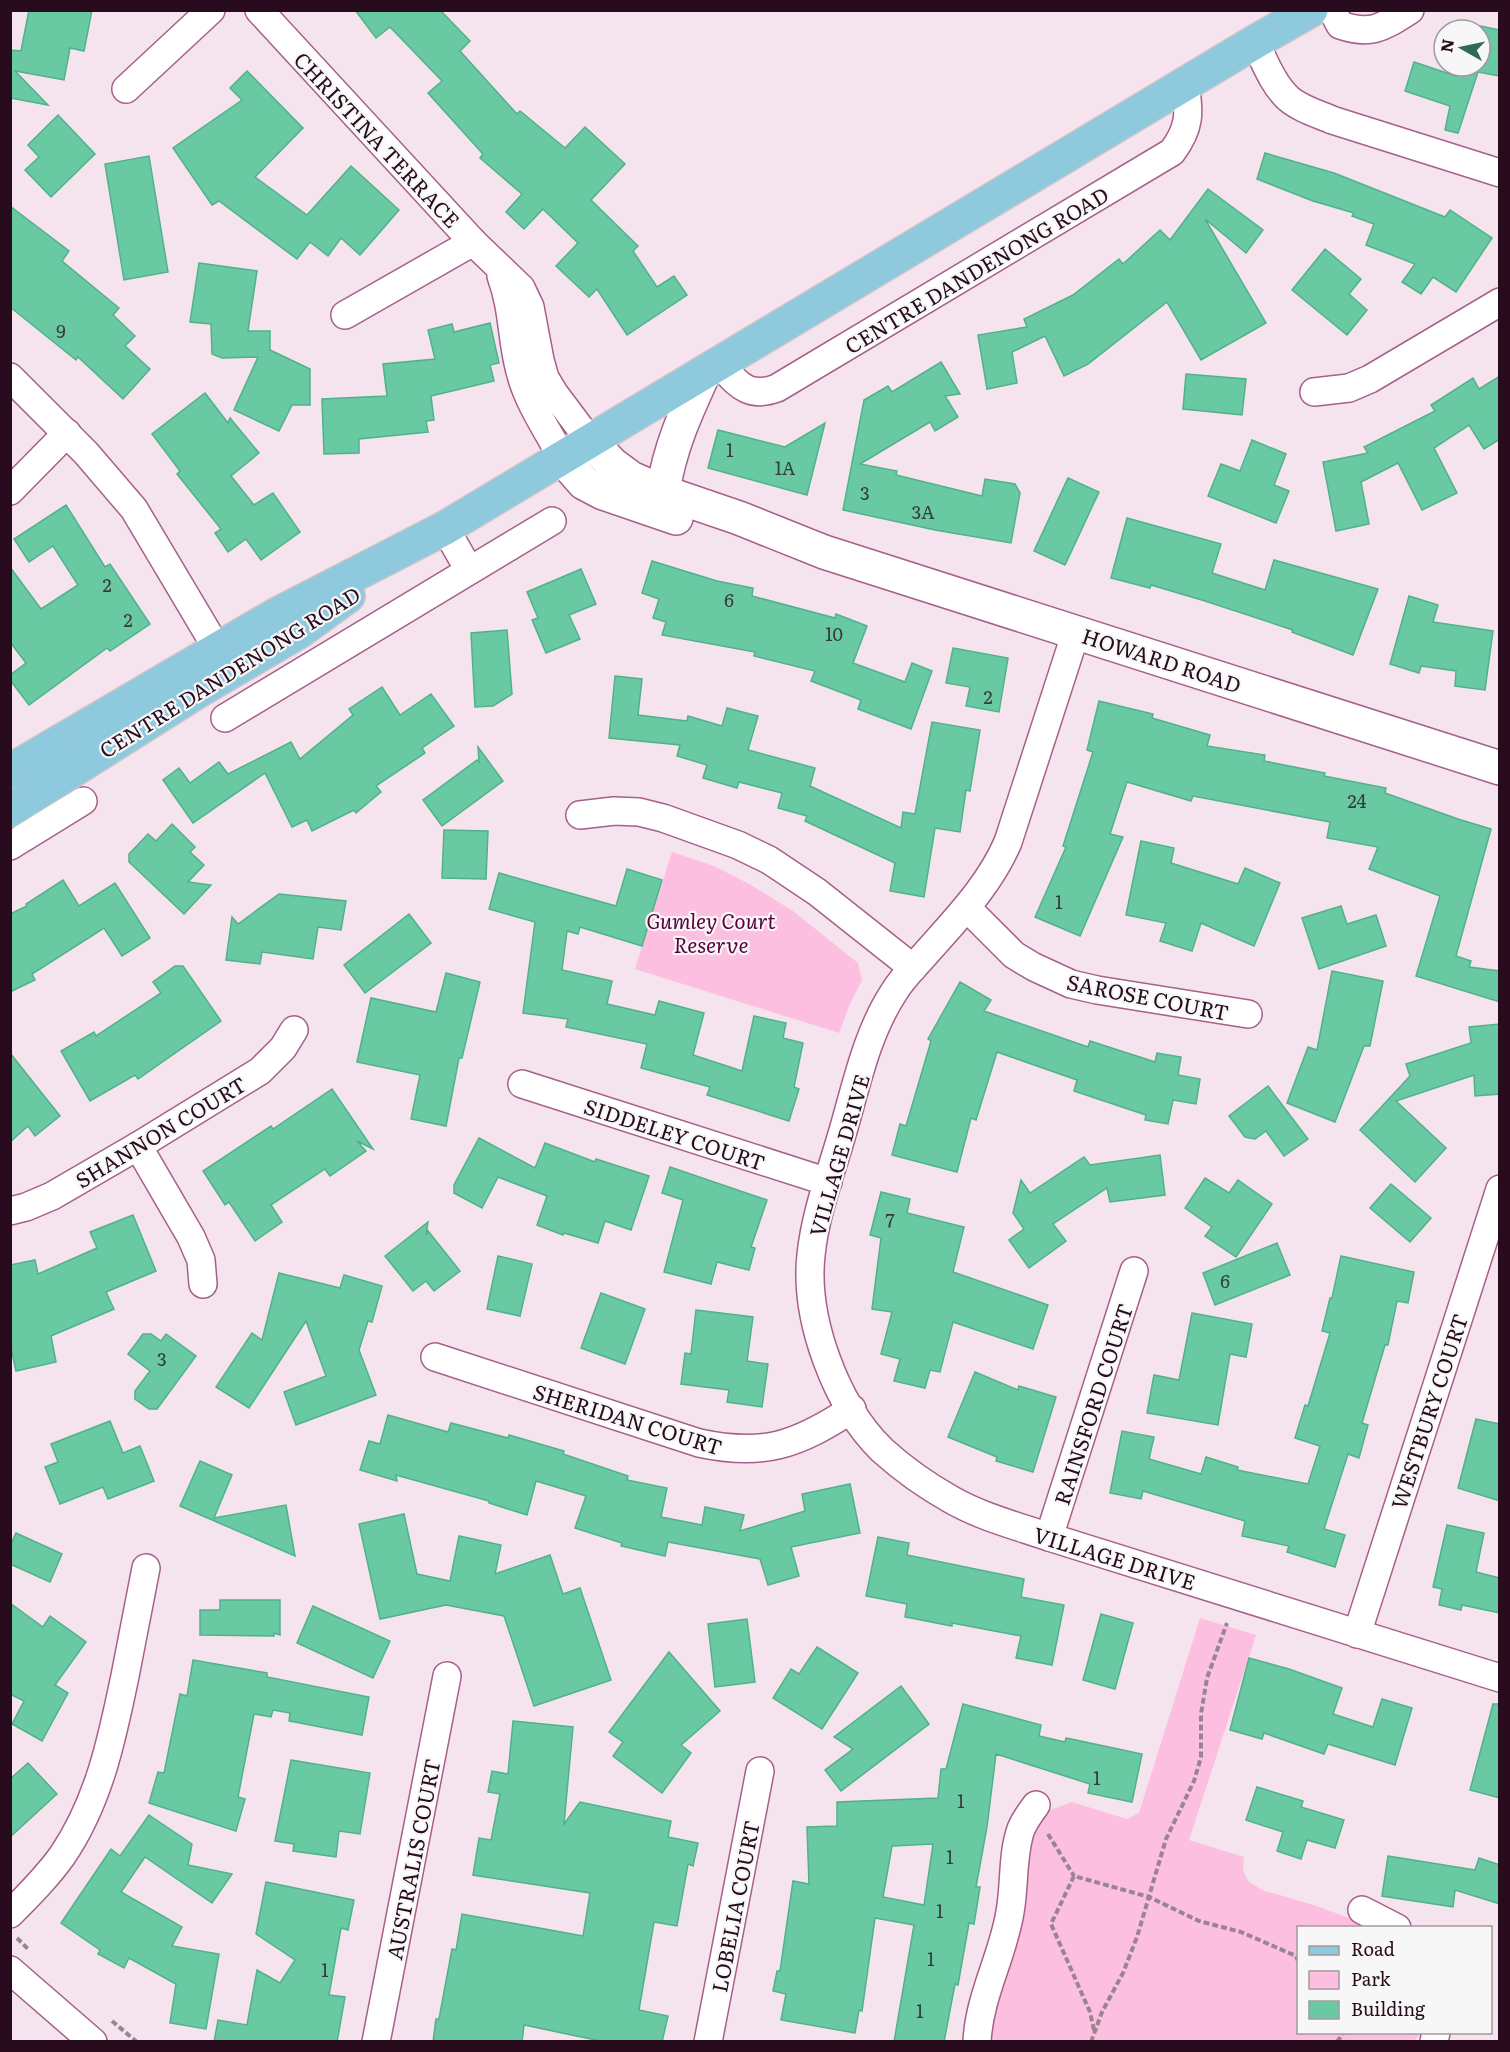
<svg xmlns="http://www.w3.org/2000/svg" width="1510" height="2052" font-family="Literata,serif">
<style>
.green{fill:#fcbfdf}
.building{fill:#69c9a3;stroke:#50b18c;stroke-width:1.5;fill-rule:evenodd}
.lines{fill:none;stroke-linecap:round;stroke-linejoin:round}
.minor-casing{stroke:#a85f89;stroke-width:30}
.secondary-casing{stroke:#a85f89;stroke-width:36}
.primary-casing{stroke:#cbc5c9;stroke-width:36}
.path{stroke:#9a8491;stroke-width:4;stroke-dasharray:6 3;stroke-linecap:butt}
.minor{stroke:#fff;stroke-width:27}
.secondary{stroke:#fff;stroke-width:33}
.primary{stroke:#8fc9de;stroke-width:33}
.labels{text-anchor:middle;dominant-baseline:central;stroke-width:4.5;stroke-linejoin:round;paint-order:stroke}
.number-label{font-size:18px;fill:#383b3e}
.street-label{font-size:21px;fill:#280c1d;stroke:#f7f7f7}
.park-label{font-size:21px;font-style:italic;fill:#5b003f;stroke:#f7f7f7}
</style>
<rect width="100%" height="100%" fill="#f5e4ed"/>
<g class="green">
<polygon points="672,852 714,866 751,885 793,911 858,963 862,980 849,1006 839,1033 635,969"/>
<polygon points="1200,1618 1256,1635 1189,1840 1244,1857 1243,1870 1248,1881 1262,1890 1317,1906 1373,1927 1298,1928 1298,2032 1421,2033 1413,2042 986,2042 1028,1846 1038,1821 1048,1811 1072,1802 1127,1819 1139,1813"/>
</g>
<g class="building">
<polygon points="29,10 92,10 84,51 70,48 64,80 15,71 48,105 10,98 10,50 21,51"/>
<polygon points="355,10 440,10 470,41 460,51 517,114 520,111 565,148 585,127 625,164 591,200 638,246 633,251 657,287 674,276 687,295 627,335 597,289 589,297 556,266 578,243 543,209 524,229 506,212 522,194 480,158 483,154 428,93 442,81 390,27 376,38"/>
<polygon points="1466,23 1500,30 1500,76 1478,72 1458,133 1445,130 1450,106 1405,91 1414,62 1456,76 1458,66 1480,66 1480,30 1465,30"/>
<polygon points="247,71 303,128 255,177 307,215 351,166 399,210 360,255 341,238 328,256 310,242 297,259 219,201 212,205 173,148 242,100 230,88"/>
<polygon points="58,115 95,154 51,197 25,170 39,157 28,145"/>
<polygon points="1265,153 1334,173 1445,217 1450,210 1492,238 1456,292 1433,277 1421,294 1402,282 1415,264 1366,245 1374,224 1352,216 1354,213 1313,201 1257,179"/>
<polygon points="149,156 168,272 124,280 105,164"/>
<polygon points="1208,189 1263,230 1246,253 1205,219 1266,323 1201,360 1167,302 1088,364 1064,376 1045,336 1012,352 1017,383 987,389 978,335 1027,327 1024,319 1073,295 1119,259 1123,264 1160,230 1170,240"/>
<polygon points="10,206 69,251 62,261 119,308 113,315 135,336 125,346 150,369 123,399 78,357 76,360 10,307"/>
<polygon points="1325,249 1361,279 1349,294 1367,310 1347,335 1292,290"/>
<polygon points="199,263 257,271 248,331 270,331 270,350 310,369 310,405 292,405 279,431 234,410 258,357 222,358 212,354 211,324 190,322"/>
<polygon points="490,323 499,363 490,365 494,381 431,396 434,420 426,421 428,432 359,439 359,453 324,454 322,399 387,396 383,364 435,359 428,330 452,324 454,332"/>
<polygon points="941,362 960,394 945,396 958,417 935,431 930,422 860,464 897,471 896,475 982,496 985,479 1015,484 1020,493 1011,543 935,530 843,510 864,400 888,386 892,392"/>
<polygon points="1186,374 1246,379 1242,415 1183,409"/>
<polygon points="1500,376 1500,439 1484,449 1469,425 1434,448 1457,493 1422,510 1398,463 1361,482 1369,524 1336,531 1323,462 1368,453 1364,447 1435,411 1431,405 1473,378 1479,389"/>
<polygon points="205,393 228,423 230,418 259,453 231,476 254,505 273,493 300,532 261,560 246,539 228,552 215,533 221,529 177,474 180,471 152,434"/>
<polygon points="825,423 807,495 708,468 718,430 785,447"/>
<polygon points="1252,440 1286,454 1274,485 1289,491 1276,523 1208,496 1221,464 1240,471"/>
<polygon points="1068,478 1099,492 1065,565 1034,551"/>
<polygon points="66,505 105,567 110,564 150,624 110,651 107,648 29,705 10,680 10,675 26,663 10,642 10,567 41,609 78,585 53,546 29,562 14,539"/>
<polygon points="1127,518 1221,544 1212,573 1265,590 1274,560 1378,589 1353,655 1292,632 1293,630 1205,601 1151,585 1150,588 1111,578"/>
<polygon points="652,561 717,581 753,588 752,596 835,618 836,614 867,626 853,663 905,682 912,663 932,671 911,729 858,709 861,700 811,681 815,671 754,656 755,652 662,635 666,622 653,618 659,599 642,593"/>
<polygon points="581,569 596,604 569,615 580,639 546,653 532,620 538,618 527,592"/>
<polygon points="1409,596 1438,605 1433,622 1493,631 1485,690 1455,686 1456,671 1421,666 1419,673 1390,664"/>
<polygon points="507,630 512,694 493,706 475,707 471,633"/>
<polygon points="953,648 1008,658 999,712 966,706 970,687 946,683"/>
<polygon points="615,676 642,679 638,715 687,721 688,716 722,726 727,708 758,716 748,750 815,768 810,786 901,828 903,812 915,814 932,722 980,730 970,791 966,790 960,832 935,828 924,897 890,891 895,863 805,821 807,816 778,808 782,793 739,782 737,788 703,778 707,765 677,756 680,745 609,738"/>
<polygon points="382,687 400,715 431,694 454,726 422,748 425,753 376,786 381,792 356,813 354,810 312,831 307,820 292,827 265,773 193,823 163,780 179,768 190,783 219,762 228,774 291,742 300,759 353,715 349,709"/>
<polygon points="1099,701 1153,714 1152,718 1210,735 1207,746 1265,755 1264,761 1325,773 1324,776 1386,788 1385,793 1458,819 1491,829 1456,956 1471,961 1469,967 1500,971 1500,1002 1416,976 1440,896 1369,869 1378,847 1327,838 1330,822 1193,796 1191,801 1127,782 1110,834 1123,837 1080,936 1035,917 1066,847 1063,846 1093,752 1087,750"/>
<polygon points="478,747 503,781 442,826 423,800 477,760 479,762"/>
<polygon points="172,824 195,847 190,852 204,865 188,882 211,885 184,914 129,862 129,854 148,834 156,841"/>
<polygon points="444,830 488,831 486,879 442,878"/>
<polygon points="1141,841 1174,848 1171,863 1238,884 1245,868 1280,883 1254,946 1201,923 1192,951 1160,941 1166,923 1126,915"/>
<polygon points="627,869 662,880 642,946 580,927 578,934 567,931 562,970 612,981 607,1004 655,1015 659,1001 704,1013 693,1055 742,1071 754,1016 786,1023 783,1038 803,1043 794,1087 799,1089 789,1121 707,1095 710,1087 641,1068 647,1044 566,1027 568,1019 523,1013 535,922 489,909 499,873 616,906"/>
<polygon points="63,880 79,906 115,883 150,938 122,956 104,928 32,974 35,980 10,992 10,914 27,906 26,904"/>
<polygon points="279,894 346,901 341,930 318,927 313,959 262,952 260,964 226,960 232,917 238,924"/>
<polygon points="1341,906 1347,924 1376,915 1386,946 1319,969 1302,918"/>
<polygon points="409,914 431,943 365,993 344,965"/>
<polygon points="175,966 183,966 221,1021 138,1079 135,1075 90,1101 61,1051 94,1032 96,1036 161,993 153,982"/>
<polygon points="1332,971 1383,981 1370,1046 1364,1046 1335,1122 1287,1103 1308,1047 1317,1050"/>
<polygon points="446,973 480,982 462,1058 459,1058 446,1126 411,1119 420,1075 357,1062 371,998 436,1012"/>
<polygon points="960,982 991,1000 984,1011 1088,1047 1090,1041 1155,1062 1157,1053 1181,1057 1178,1075 1200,1079 1196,1104 1173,1100 1168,1124 1145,1120 1146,1115 1074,1091 1077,1080 997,1052 976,1120 971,1118 957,1172 892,1155 900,1124 906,1126 931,1041 928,1039"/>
<polygon points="1500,1024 1500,1094 1475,1096 1474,1075 1396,1101 1446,1148 1415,1182 1360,1130 1410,1076 1406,1064 1471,1043 1469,1027"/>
<polygon points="10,1053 60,1116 35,1136 28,1126 10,1142"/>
<polygon points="1268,1086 1308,1139 1284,1156 1266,1131 1255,1139 1245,1137 1229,1116"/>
<polygon points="332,1089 373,1149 357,1141 366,1151 330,1176 325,1169 271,1205 282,1222 255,1241 229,1202 225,1205 203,1171 271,1126 273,1129"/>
<polygon points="479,1138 535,1168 545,1143 595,1162 596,1159 649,1176 631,1230 605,1221 598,1243 564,1233 563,1235 537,1225 547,1196 498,1177 482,1208 454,1193 454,1185"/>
<polygon points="1160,1155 1165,1195 1110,1202 1107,1188 1053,1224 1066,1241 1029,1268 1009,1240 1024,1229 1013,1213 1021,1180 1030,1193 1084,1157 1090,1165"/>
<polygon points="670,1167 767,1200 751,1247 755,1248 749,1270 717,1262 711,1284 664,1272 683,1200 662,1193"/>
<polygon points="1205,1178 1229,1193 1238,1180 1272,1204 1236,1257 1205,1236 1212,1227 1185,1208"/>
<polygon points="1391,1184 1431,1218 1410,1242 1370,1208"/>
<polygon points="881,1192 910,1199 907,1213 964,1227 953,1272 1048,1305 1033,1349 953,1322 940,1372 930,1370 925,1388 894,1381 900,1359 881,1354 892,1312 872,1309 881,1238 870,1235"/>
<polygon points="133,1215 156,1271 106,1292 114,1309 51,1336 56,1362 16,1371 10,1343 10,1265 35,1260 38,1274 97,1248 90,1232"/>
<polygon points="428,1222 426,1235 428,1231 460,1271 434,1291 426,1281 413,1291 385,1256"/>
<polygon points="1277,1243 1290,1275 1215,1305 1203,1273"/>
<polygon points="498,1256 532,1264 520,1316 487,1309"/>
<polygon points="1341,1256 1414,1272 1408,1303 1397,1301 1388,1345 1385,1345 1362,1423 1368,1425 1359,1458 1348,1454 1324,1529 1345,1535 1335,1567 1287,1552 1289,1546 1242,1536 1245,1521 1143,1491 1141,1499 1110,1493 1122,1431 1154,1437 1149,1459 1201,1474 1206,1457 1238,1467 1237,1470 1308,1484 1320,1446 1295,1438 1305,1405 1308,1406 1330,1333 1322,1331 1330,1298 1332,1298"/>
<polygon points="279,1273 340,1288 344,1275 382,1286 372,1322 368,1321 359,1350 376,1395 296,1425 284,1392 326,1376 306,1321 249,1408 216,1387 252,1333 262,1340"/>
<polygon points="601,1293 645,1309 625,1364 581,1348"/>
<polygon points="696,1310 753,1317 747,1361 768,1364 762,1407 727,1402 729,1390 681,1384 685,1353 691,1354"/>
<polygon points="1192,1313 1252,1324 1246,1357 1230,1354 1218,1425 1147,1413 1154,1375 1179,1380"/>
<polygon points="143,1334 151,1334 161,1341 166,1334 196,1356 157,1409 149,1409 135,1399 135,1391 150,1371 128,1354"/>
<polygon points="975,1372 1018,1390 1019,1386 1056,1397 1033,1472 996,1461 997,1457 948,1437"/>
<polygon points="388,1415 448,1432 451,1423 508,1438 509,1435 564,1451 563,1454 628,1476 627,1480 667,1488 661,1517 702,1525 705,1507 744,1515 740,1531 805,1511 802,1494 850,1484 860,1533 791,1547 799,1576 768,1585 760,1559 668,1542 665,1556 621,1546 622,1543 575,1528 586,1496 536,1481 527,1515 489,1503 489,1501 396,1475 397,1481 360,1470 369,1441 380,1444"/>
<polygon points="1476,1419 1500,1424 1500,1501 1458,1488"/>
<polygon points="110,1421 123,1453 140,1446 154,1481 108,1499 103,1487 60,1504 45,1467 58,1462 51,1444"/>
<polygon points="200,1461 232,1475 214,1518 286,1505 295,1556 180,1506"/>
<polygon points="404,1514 417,1574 450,1581 459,1536 501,1545 495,1574 550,1555 563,1594 580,1588 611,1680 534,1706 504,1616 446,1605 380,1619 359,1524"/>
<polygon points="1447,1525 1484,1533 1476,1572 1500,1578 1500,1613 1462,1605 1461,1610 1439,1605 1442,1589 1433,1587"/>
<polygon points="16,1533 62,1554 50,1582 10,1564 10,1546"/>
<polygon points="878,1537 909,1543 907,1555 1024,1579 1021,1597 1064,1605 1052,1665 1016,1658 1021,1636 952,1623 952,1626 905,1617 907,1604 866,1596"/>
<polygon points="220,1600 280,1600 280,1635 274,1633 274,1636 200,1635 200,1610 220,1610"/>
<polygon points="10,1603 43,1627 50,1616 86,1642 55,1685 68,1693 42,1741 12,1724 24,1701 10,1694"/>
<polygon points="313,1606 390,1641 373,1678 297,1643"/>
<polygon points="1101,1614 1133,1623 1115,1689 1083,1680"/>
<polygon points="747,1619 755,1682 715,1687 708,1624"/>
<polygon points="817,1647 858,1673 822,1729 773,1698 791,1669 799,1674"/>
<polygon points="669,1652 720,1711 681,1745 691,1753 662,1793 613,1756 623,1742 609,1732"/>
<polygon points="1249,1658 1289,1669 1342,1688 1333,1714 1373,1727 1382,1699 1412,1708 1395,1765 1328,1744 1324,1754 1264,1733 1262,1739 1230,1730"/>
<polygon points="193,1660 267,1673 267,1677 369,1697 362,1735 289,1721 290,1713 273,1710 271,1717 254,1714 238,1797 245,1799 236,1831 149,1803 158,1772 164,1773 180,1694 187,1696"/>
<polygon points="901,1686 929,1724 841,1791 825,1770 853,1749 834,1737"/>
<path d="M963 1704 1041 1725 1039 1736 1065 1742 1066 1738 1142 1754 1132 1802 1088 1793 1090 1784 996 1754 987 1827 976 1887H980L974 1924 969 1923 958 1985 955 1984 944 2042H894L914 1925 875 1918 862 2011 859 2010 855 2033 781 2020 786 1994 773 1991 777 1971H780L793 1881 809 1884 807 1827 837 1826V1802L938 1798 941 1769H946ZM933 1844 924 1905 883 1897 892 1846Z"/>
<polygon points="1493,1704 1500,1704 1500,1798 1470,1790"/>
<polygon points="513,1721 573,1727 564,1824 580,1802 671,1821 668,1837 698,1843 693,1866 688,1864 677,1926 654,1922 639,2010 668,2016 662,2042 605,2042 524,2025 522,2042 433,2042 436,2019 439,2019 452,1949 456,1950 462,1914 583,1936 590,1893 473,1875 479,1838 491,1840 500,1794 488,1792 492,1771 508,1774"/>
<polygon points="291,1760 370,1773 360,1834 339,1831 336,1857 293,1851 294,1844 275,1841"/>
<polygon points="28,1763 57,1794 10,1837 10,1779"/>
<polygon points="1257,1787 1303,1801 1301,1807 1344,1820 1335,1848 1307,1840 1301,1859 1277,1851 1283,1832 1246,1820"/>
<polygon points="149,1815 192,1844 188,1865 232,1874 212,1903 145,1857 121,1892 182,1927 172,1946 219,1954 206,2029 170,2023 176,1984 129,1958 124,1968 98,1954 100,1950 61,1923 111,1849 120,1856"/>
<polygon points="1388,1856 1475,1870 1479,1858 1500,1865 1500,1904 1455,1890 1453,1907 1382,1896"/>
<polygon points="266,1882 354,1900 348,1930 341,1928 329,1995 345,1997 337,2042 214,2042 218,2020 247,2025 257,1970 280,1983 295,1960 256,1934"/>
</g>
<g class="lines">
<defs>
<g id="minor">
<polyline points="259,10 473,242 521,288 530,307 540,360 545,378 554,393 590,441"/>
<path d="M1332 10 1340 25C1372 36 1383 27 1410 10"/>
<path d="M1255 42C1264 60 1273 85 1289 99 1301 109 1318 114 1332 120L1500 173"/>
<polyline points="126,89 211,10"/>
<path d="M501 276C514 311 511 342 521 375 529 404 548 431 562 458"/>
<polyline points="345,315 473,242"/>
<path d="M719 364C738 384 748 399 777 388L1172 152C1190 128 1190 113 1185 85"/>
<polyline points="10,377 86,453 134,509 228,667"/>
<polyline points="1314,392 1349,388 1370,379 1500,302"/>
<polyline points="10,491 67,433"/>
<polyline points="445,528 469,570"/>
<path d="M1076 632 1008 842C990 884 959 916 928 951 917 964 903 977 894 992 865 1036 855 1092 840 1141 829 1178 815 1216 811 1255 804 1319 836 1405 882 1450 903 1469 927 1486 952 1500 982 1517 1017 1526 1049 1537L1500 1678"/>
<polyline points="225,718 552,521"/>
<polyline points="580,815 614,811 639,812 663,818 738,845 769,860 817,892 913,968"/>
<polyline points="10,846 83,801"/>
<polyline points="967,908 1014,955 1034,967 1071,984 1097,990 1248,1014"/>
<polyline points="522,1084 828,1182"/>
<polyline points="138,1146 191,1237 201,1260 203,1284"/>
<polyline points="10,1211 26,1207 52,1196 138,1146 260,1071 283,1048 294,1030"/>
<path d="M435 1357 699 1443C764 1457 797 1445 852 1409"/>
<polyline points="1049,1537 1134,1271"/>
<polyline points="1357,1634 1500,1189"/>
<polyline points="1362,1910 1397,1928"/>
<path d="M10 1914C28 1896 47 1877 62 1856 99 1802 112 1739 125 1676 132 1640 139 1604 146 1568"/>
<polyline points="10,1970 93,2042"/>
<polyline points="376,2042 447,1676"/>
<polyline points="708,2042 760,1771"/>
<path d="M977 2042C979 1996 1003 1956 1010 1912 1015 1885 1012 1854 1021 1829 1025 1820 1030 1813 1036 1805"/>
<polyline points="1434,2042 1436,2032"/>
</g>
<g id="secondary">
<polyline points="590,441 612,464 631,478 663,492 739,518 824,552 1500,768"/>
<polyline points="562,458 584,483 603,493 676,518"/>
<path d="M663 492C669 449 686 412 704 373"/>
</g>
<g id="primary">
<polyline points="10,771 276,615 445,528 1255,42 1311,10"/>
<polyline points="10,810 198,691 300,631 348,596"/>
</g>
</defs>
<use href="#minor" class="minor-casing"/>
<use href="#secondary" class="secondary-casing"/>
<use href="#primary" class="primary-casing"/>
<g class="path">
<polyline points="1048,1834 1074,1876"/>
<polyline points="17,1938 29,1950"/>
<polyline points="112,2021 137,2042"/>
<polyline points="1094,2030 1090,2012 1051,1924 1074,1876 1149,1897 1199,1921 1241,1932 1296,1956 1298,1961"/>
<polyline points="1091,2042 1102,2012 1123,1973 1137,1937 1166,1839 1194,1781 1201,1757 1201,1714 1207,1678 1227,1623"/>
<polyline points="1337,2042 1344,2032"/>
</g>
<use href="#minor" class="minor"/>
<use href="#secondary" class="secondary"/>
<use href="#primary" class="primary"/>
</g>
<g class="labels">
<g class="number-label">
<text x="61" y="330">9</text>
<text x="730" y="449">1</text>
<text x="785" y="467">1A</text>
<text x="865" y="492">3</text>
<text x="923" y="511">3A</text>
<text x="107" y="584">2</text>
<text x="729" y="599">6</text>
<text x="128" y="619">2</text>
<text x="834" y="633">10</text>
<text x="988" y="696">2</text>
<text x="1357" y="800">24</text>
<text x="1059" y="901">1</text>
<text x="890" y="1219">7</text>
<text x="1225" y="1280">6</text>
<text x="162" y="1358">3</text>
<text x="1097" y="1777">1</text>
<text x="961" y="1800">1</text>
<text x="950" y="1856">1</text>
<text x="940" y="1910">1</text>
<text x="931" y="1958">1</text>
<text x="325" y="1969">1</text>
<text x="920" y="2010">1</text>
</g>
<g class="street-label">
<text transform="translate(378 139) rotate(47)">CHRISTINA TERRACE</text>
<text transform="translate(976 269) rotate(-31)">CENTRE DANDENONG ROAD</text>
<text transform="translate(1162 659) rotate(18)">HOWARD ROAD</text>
<text transform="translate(229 671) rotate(-32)">CENTRE DANDENONG ROAD</text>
<text transform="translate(1148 996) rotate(11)">SAROSE COURT</text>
<text transform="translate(160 1131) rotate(-31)">SHANNON COURT</text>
<text transform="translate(675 1133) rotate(18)">SIDDELEY COURT</text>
<text transform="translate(838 1155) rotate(-74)">VILLAGE DRIVE</text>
<text transform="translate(1092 1404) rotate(-72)">RAINSFORD COURT</text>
<text transform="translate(1428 1411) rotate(-72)">WESTBURY COURT</text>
<text transform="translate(628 1418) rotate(17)">SHERIDAN COURT</text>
<text transform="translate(1115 1557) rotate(17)">VILLAGE DRIVE</text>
<text transform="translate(412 1859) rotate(-79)">AUSTRALIS COURT</text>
<text transform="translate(734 1906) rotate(-79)">LOBELIA COURT</text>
</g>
<g class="park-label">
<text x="711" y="919">Gumley Court<tspan x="711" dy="24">Reserve</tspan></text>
</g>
</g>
<rect width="1510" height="2052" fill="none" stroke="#280c1d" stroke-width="24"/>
<rect x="1297" y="1926" width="195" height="108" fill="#f7f7f7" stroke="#a499a0" stroke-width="1.5"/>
<rect x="1309" y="1946" width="30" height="9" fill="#8fc9de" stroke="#a499a0" stroke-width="1.5"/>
<text x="1351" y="1956" font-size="18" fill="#280c1d">Road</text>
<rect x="1309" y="1971" width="30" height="18" fill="#fcbfdf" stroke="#a499a0" stroke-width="1.5"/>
<text x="1351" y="1986" font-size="18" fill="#280c1d">Park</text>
<rect x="1309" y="2001" width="30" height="18" fill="#69c9a3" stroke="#a499a0" stroke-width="1.5"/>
<text x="1351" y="2016" font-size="18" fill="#280c1d">Building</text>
<g transform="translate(1462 48) rotate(279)"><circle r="28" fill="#f7f7f7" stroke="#a499a0" stroke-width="1.5"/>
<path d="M0-4.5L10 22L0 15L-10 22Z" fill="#316b55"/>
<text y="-9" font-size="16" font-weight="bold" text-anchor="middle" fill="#280c1d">N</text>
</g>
</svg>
